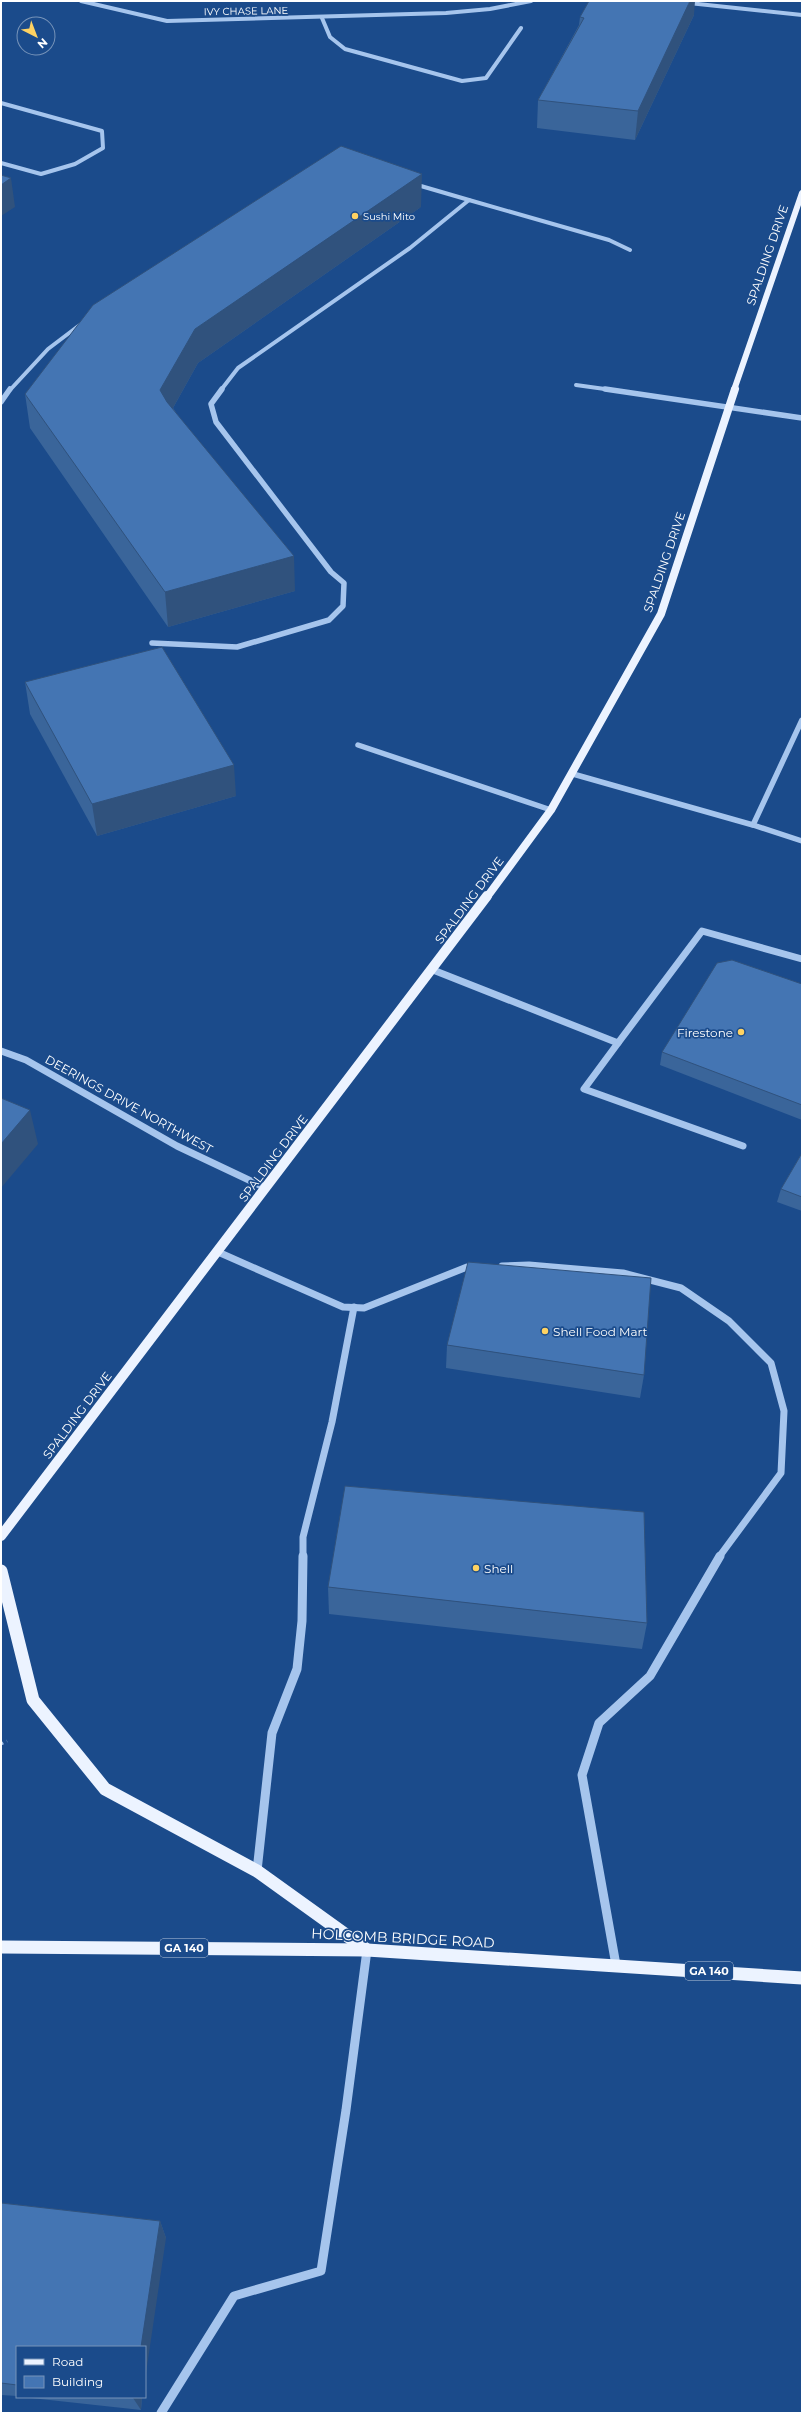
<svg xmlns="http://www.w3.org/2000/svg" width="803" height="2414" font-family="Montserrat,sans-serif">
<style>
.lines{fill:none;stroke-linecap:round;stroke-linejoin:round}
.path{stroke:#a6c5ed;stroke-width:3;stroke-dasharray:2.5 4;stroke-linecap:butt}
.minor-far3{stroke:#a6c5ed;stroke-width:4}
.minor-far2{stroke:#a6c5ed;stroke-width:5.5}
.minor-far1{stroke:#a6c5ed;stroke-width:7}
.minor{stroke:#a6c5ed;stroke-width:9}
.major-far3{stroke:#ecf3ff;stroke-width:6}
.major-far2{stroke:#ecf3ff;stroke-width:8}
.major-far1{stroke:#ecf3ff;stroke-width:10}
.major{stroke:#ecf3ff;stroke-width:13}
.wall{fill:#3a659a}
.shaded-wall{fill:#30527d}
.building{fill:#4475b3;stroke:#30527d}
.poi-dot{fill:#fed262;stroke:#1b4b8b;stroke-width:1.5}
.labels{text-anchor:middle;dominant-baseline:central;stroke-width:3.5;stroke-linejoin:round;paint-order:stroke}
.far-street-label{font-size:10px;fill:#fff;stroke:#1b4b8b}
.far-poi-label{font-size:10px;fill:#fff;stroke:#1b4b8b;text-anchor:start}
.shield{fill:#1b4b8b;stroke:#bbc9dc;stroke-width:1}
.shield-label{font-size:11px;font-weight:bold;fill:#fff}
.street-label{font-size:12px;fill:#fff;stroke:#1b4b8b}
.poi-label{font-size:12px;fill:#fff;stroke:#1b4b8b;text-anchor:start}
.near-street-label{font-size:14px;fill:#fff;stroke:#1b4b8b}
</style>
<rect width="100%" height="100%" fill="#1b4b8b"/>
<g class="lines">
<polyline class="path" points="1,1744 7,1741"/>
<g class="minor-far3">
<polyline points="81,1 167,21 446,13 490,9 531,1"/>
<polyline points="670,1 802,15"/>
<polyline points="322,18 330,37 345,49 462,81 486,78 521,28"/>
<polyline points="1,103 102,131 103,148 75,164 41,174 1,163"/>
<polyline points="414,184 469,200"/>
<polyline points="576,385 612,390"/>
<polyline points="10,390 48,349 81,324"/>
<polyline points="221,390 238,368 410,248 469,200 609,240 630,250"/>
</g>
<g class="minor-far2">
<polyline points="605,389 802,418"/>
<polyline points="1,402 10,389"/>
<polyline points="152,643 237,647 329,620 343,606 344,583 331,572 216,422 211,404 222,389"/>
<polyline points="358,745 551,810"/>
<polyline points="573,774 753,825 802,720"/>
<polyline points="753,825 802,841"/>
</g>
<g class="minor-far1">
<polyline points="433,970 618,1043 702,931 802,959"/>
<polyline points="618,1043 584,1089 743,1146"/>
<polyline points="1,1051 26,1060 177,1146 266,1188"/>
<polyline points="218,1252 343,1307 364,1308 467,1267 476,1267"/>
<polyline points="502,1266 529,1265 623,1273 681,1288 729,1321 771,1363 784,1411 781,1473 719,1557"/>
<polyline points="303,1557 303,1537 332,1422 354,1307"/>
</g>
<g class="minor">
<polyline points="257,1871 272,1733 297,1669 302,1621 303,1556"/>
<polyline points="616,1965 582,1775 599,1723 650,1676 720,1556"/>
<polyline points="161,2413 234,2296 321,2271 346,2110 367,1950"/>
</g>
<polyline class="major-far3" points="734,390 802,193"/>
<polyline class="major-far2" points="487,897 551,810 661,614 735,389"/>
<polyline class="major-far1" points="1,1536 487,896"/>
<g class="major">
<polyline points="1,1571 33,1700 105,1789 257,1871 367,1950"/>
<polyline points="1,1947 367,1950 802,1978"/>
</g>
</g>
<g class="wall">
<polygon points="694,15 635,140 537,128 538,100 579,25 580,17"/>
<polygon points="421,207 198,363 173,408 295,591 168,627 30,428 25,394"/>
<polygon points="25,682 236,796 97,836 30,714"/>
<polygon points="802,984 802,1120 660,1065 662,1052"/>
<polygon points="802,1153 802,1211 777,1202 781,1189"/>
<polygon points="447,1345 644,1375 640,1398 446,1368"/>
<polygon points="328,1587 647,1623 642,1649 329,1614"/>
<polygon points="1,2203 160,2221 166,2238 17,2347 17,2396 1,2395"/>
<polygon points="22,2397 142,2397 141,2410"/>
</g>
<g class="shaded-wall">
<polygon points="690,1 695,1 694,15 635,140 638,111"/>
<polygon points="422,174 421,207 198,363 164,424 160,390 195,329"/>
<polygon points="11,178 15,207 1,216 1,185"/>
<polygon points="294,556 295,591 168,627 165,592"/>
<polygon points="234,765 236,796 97,836 92,804"/>
<polygon points="30,1110 38,1144 1,1188 1,1144"/>
<polygon points="160,2221 166,2238 145,2380 145,2347 141,2347"/>
<polygon points="134,2397 142,2397 141,2410 133,2398"/>
</g>
<g class="building">
<polygon points="589,1 690,1 638,111 538,100 584,18 580,17"/>
<polygon points="341,146 422,174 195,329 160,390 167,402 294,556 165,592 25,394 93,305"/>
<polygon points="1,175 11,178 1,185"/>
<polygon points="162,647 234,765 92,804 25,682"/>
<polygon points="732,960 802,984 802,1105 662,1052 717,963"/>
<polygon points="1,1098 30,1110 1,1144"/>
<polygon points="802,1153 802,1197 781,1189"/>
<polygon points="468,1262 651,1278 644,1375 447,1345"/>
<polygon points="345,1486 644,1512 647,1623 328,1587"/>
<polygon points="1,2203 160,2221 141,2347 17,2347 17,2385 1,2383"/>
</g>
<g class="poi-dot">
<circle cx="355" cy="216" r="4"/>
<circle cx="741" cy="1032" r="4"/>
<circle cx="545" cy="1331" r="4"/>
<circle cx="476" cy="1568" r="4"/>
</g>
<g class="labels">
<g class="far-street-label">
<text transform="translate(246 11) rotate(-1)">IVY CHASE LANE</text>
</g>
<g class="far-poi-label">
<text x="363" y="216">Sushi Mito</text>
</g>
<g class="shield">
<rect x="160" y="1939" width="48" height="18" rx="3"/>
<rect x="685" y="1962" width="48" height="18" rx="3"/>
</g>
<g class="shield-label">
<text x="184" y="1948">GA 140</text>
<text x="709" y="1971">GA 140</text>
</g>
<g class="street-label">
<text transform="translate(767 255) rotate(-71)">SPALDING DRIVE</text>
<text transform="translate(664 562) rotate(-71)">SPALDING DRIVE</text>
<text transform="translate(469 900) rotate(-53)">SPALDING DRIVE</text>
<text transform="translate(129 1104) rotate(29)">DEERINGS DRIVE NORTHWEST</text>
<text transform="translate(273 1158) rotate(-53)">SPALDING DRIVE</text>
<text transform="translate(77 1415) rotate(-53)">SPALDING DRIVE</text>
</g>
<g class="poi-label">
<text x="733" y="1032" text-anchor="end">Firestone</text>
<text x="553" y="1331">Shell Food Mart</text>
<text x="484" y="1568">Shell</text>
</g>
<g class="near-street-label">
<text transform="translate(403 1938) rotate(3)">HOLCOMB BRIDGE ROAD</text>
</g>
</g>
<rect width="803" height="2414" fill="none" stroke="#ffffff" stroke-width="4"/>
<rect x="16" y="2346" width="130" height="52" fill="#1b4b8b" stroke="#7693b9"/>
<rect x="24" y="2359" width="20" height="6" fill="#ecf3ff" stroke="#7693b9"/>
<text x="52" y="2366" font-size="12" fill="#ffffff">Road</text>
<rect x="24" y="2376" width="20" height="12" fill="#4475b3" stroke="#7693b9"/>
<text x="52" y="2386" font-size="12" fill="#ffffff">Building</text>
<g transform="translate(36 36) rotate(138)"><circle r="19" fill="#1b4b8b" stroke="#7693b9"/>
<path d="M0-3L7 15L0 10L-7 15Z" fill="#fed262"/>
<text y="-6" font-size="11" font-weight="bold" text-anchor="middle" fill="#ffffff">N</text>
</g>
</svg>
